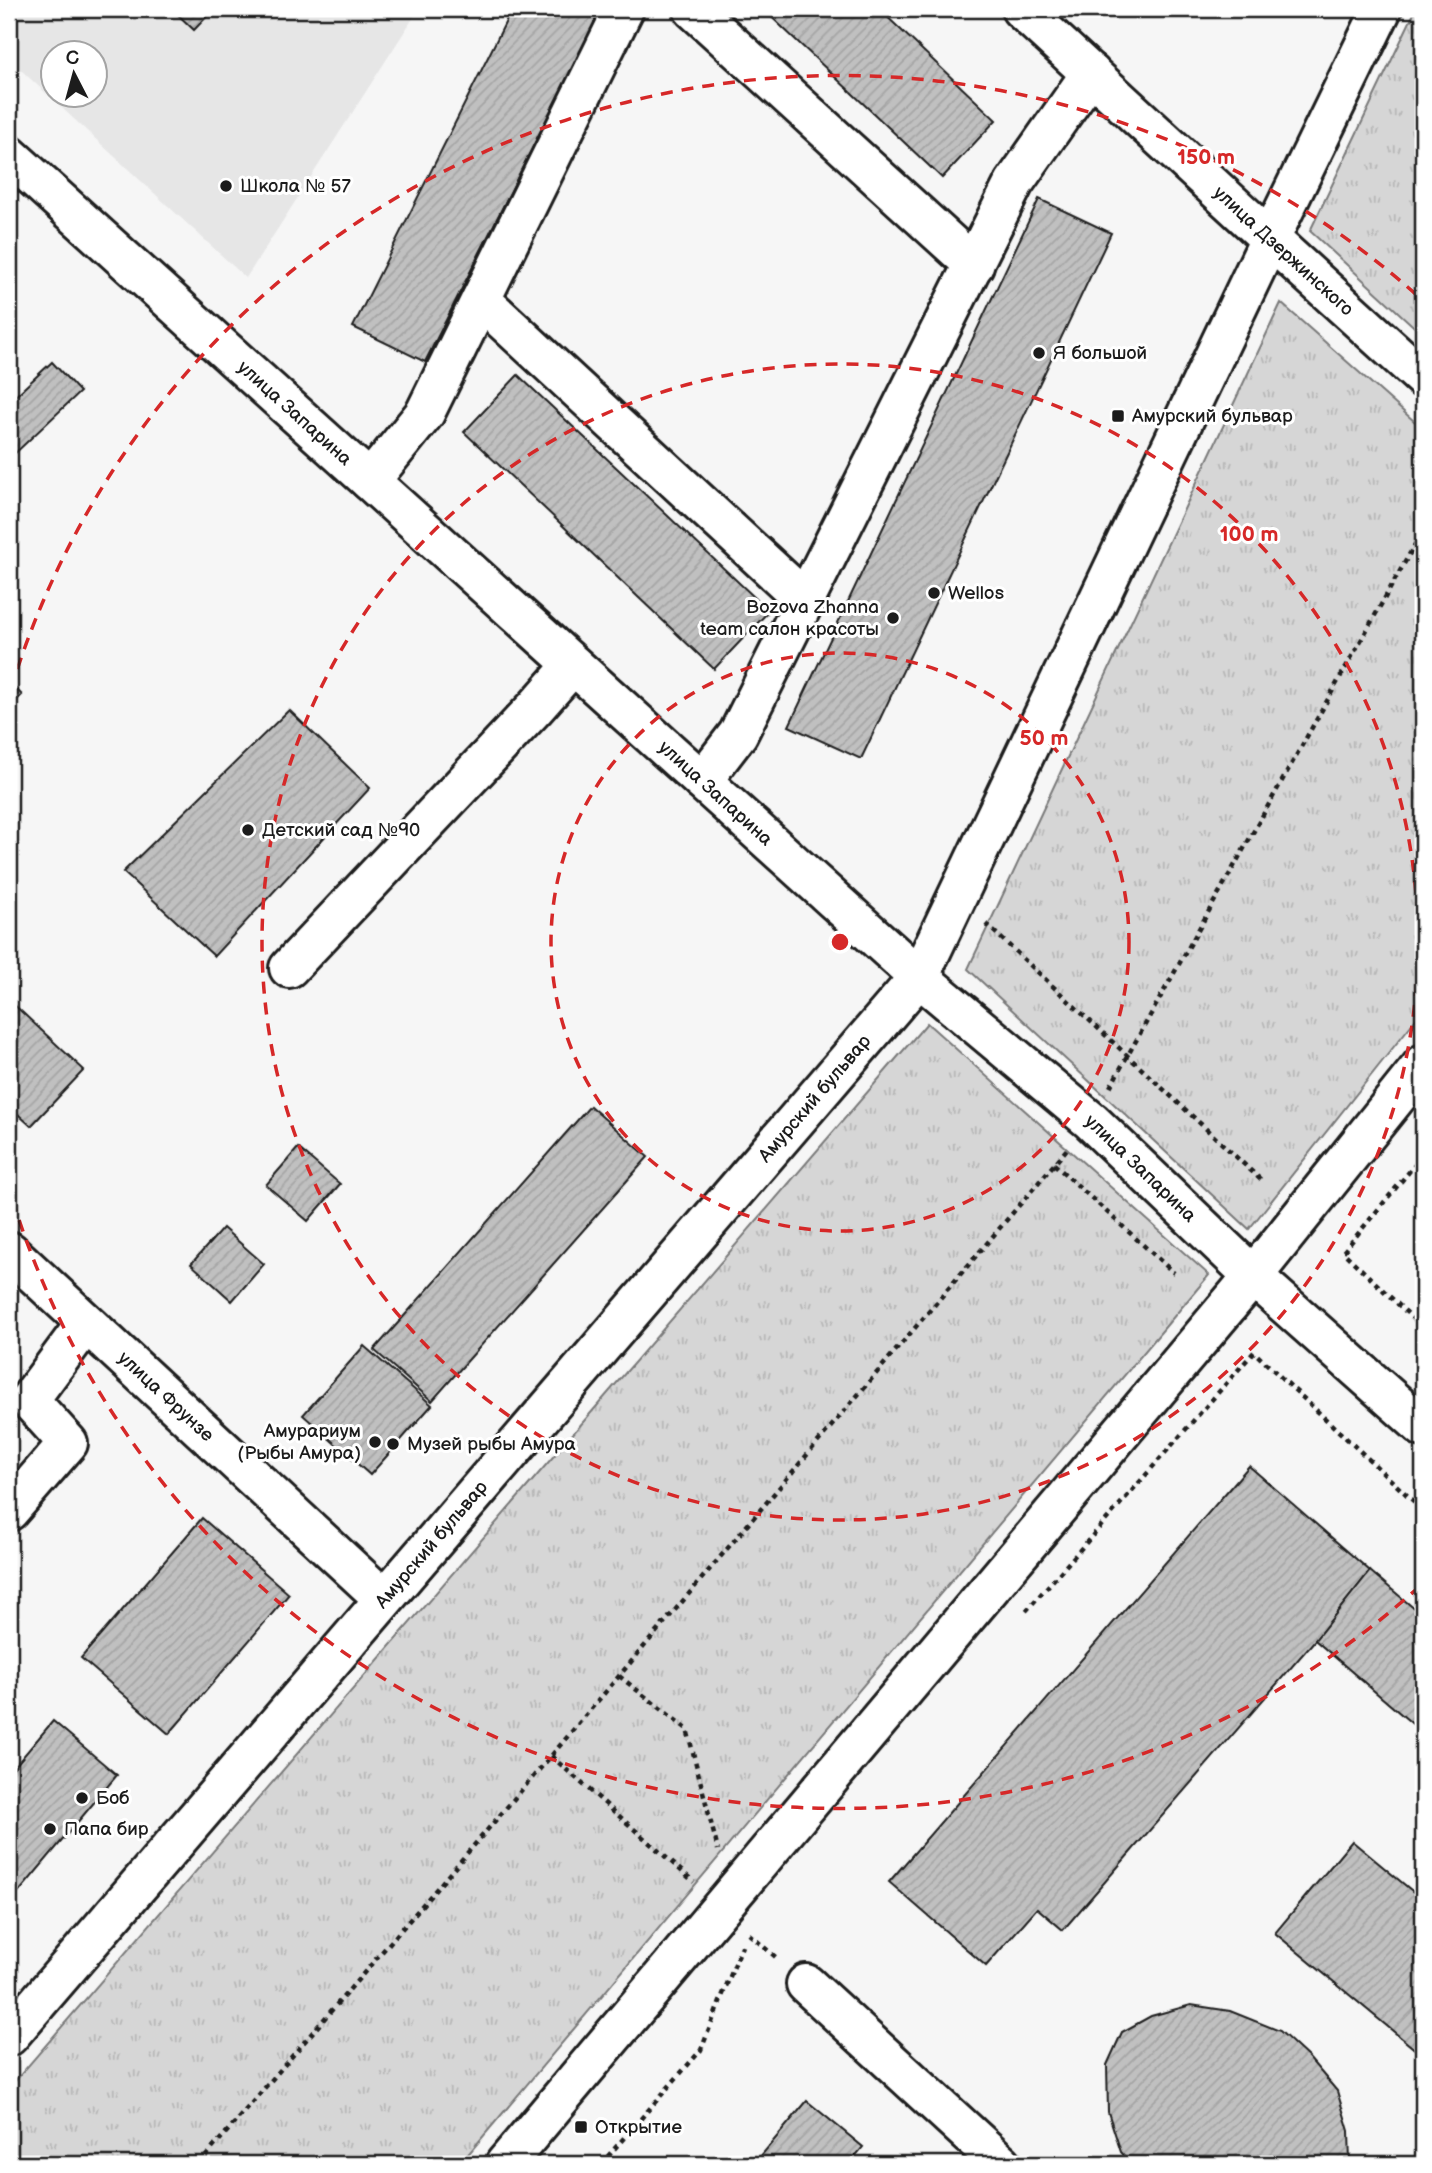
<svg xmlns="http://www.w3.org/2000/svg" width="1432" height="2173" font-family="'Balsamiq Sans',sans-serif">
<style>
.built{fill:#e6e6e6;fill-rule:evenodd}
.park{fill:url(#park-tufts);stroke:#797979;stroke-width:2}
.building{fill:url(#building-hatch);stroke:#1c1c1c;stroke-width:2}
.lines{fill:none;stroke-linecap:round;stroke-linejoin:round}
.minor-casing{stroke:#1c1c1c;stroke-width:44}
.major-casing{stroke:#1c1c1c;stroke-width:44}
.path{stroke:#1c1c1c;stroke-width:4.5;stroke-dasharray:5 5;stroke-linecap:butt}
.minor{stroke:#fff;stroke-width:38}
.major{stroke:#fff;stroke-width:38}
.ring{fill:none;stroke:#d62828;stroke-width:3.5;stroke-dasharray:12 9}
.poi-dot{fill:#1c1c1c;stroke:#fff;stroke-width:2.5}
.labels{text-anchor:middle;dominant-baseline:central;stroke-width:6;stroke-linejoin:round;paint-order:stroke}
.poi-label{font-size:19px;fill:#1c1c1c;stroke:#fff;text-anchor:start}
.street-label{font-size:19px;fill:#1c1c1c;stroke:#fff}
.centre{fill:#d62828;stroke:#fff;stroke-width:3.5}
.ring-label{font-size:21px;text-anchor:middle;font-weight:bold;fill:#d62828;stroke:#fff;stroke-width:6;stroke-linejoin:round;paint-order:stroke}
</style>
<defs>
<pattern id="park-tufts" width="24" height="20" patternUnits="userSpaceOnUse" patternTransform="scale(1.75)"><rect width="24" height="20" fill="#d6d6d6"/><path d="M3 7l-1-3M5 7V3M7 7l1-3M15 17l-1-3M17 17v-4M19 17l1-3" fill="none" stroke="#b7b7b7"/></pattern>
<pattern id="building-hatch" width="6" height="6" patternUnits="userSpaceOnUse" patternTransform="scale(1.75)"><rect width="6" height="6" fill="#c0c0c0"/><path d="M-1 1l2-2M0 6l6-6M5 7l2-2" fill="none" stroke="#a4a4a4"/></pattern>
</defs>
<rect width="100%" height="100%" fill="#f6f6f6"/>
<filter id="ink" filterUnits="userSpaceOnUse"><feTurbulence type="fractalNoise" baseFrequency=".0143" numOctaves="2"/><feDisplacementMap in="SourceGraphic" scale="14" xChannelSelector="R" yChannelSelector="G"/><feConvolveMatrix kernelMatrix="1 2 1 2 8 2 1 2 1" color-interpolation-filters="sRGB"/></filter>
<g filter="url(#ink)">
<path class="built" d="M9 9H419L246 278 9 59ZM52 52H94V94H52Z"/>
<g class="park">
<polygon points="1416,9 1423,9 1423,335 1310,231"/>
<polygon points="1281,303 1423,429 1423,1010 1249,1229 968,969"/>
<polygon points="927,1023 1209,1275 460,2164 9,2164 9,2088"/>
</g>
<g class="building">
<polygon points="172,9 214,9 194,30"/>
<polygon points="512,9 602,9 425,362 353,327"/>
<polygon points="763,9 879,9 996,120 942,178"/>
<polygon points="1039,199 1111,233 861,759 789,726"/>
<polygon points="52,362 80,392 9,459 9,402"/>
<polygon points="518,375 769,611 714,669 464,432"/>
<polygon points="9,682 22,695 9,708"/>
<polygon points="289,710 370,788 214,956 123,872"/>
<polygon points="9,1000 84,1070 31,1126 9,1106"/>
<polygon points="590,1106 648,1157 432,1401 374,1350"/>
<polygon points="298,1148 340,1184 308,1221 266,1185"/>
<polygon points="223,1228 264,1264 232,1301 191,1264"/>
<polygon points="364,1346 432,1405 370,1475 303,1415"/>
<polygon points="1249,1466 1370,1571 1315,1640 1063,1930 1037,1908 986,1966 889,1882"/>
<polygon points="202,1518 289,1594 169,1734 81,1658"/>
<polygon points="1370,1571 1423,1616 1423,1733 1315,1640"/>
<polygon points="53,1721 117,1775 9,1904 9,1773"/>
<polygon points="1352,1841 1423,1900 1423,2056 1275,1933"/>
<polygon points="1191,2005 1230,2011 1280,2031 1309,2058 1337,2091 1349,2131 1350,2164 1131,2164 1121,2152 1108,2112 1107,2065 1122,2032 1151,2016"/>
<polygon points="807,2101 863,2147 849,2164 754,2164"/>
</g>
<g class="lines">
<defs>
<g id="minor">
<polyline points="693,9 974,265"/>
<path id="s1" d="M1021 9 1270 239 1423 378"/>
<polyline points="481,300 805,600"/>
<polyline points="370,481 425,413 624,9"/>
<polyline points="702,781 738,734 1014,183 1091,73"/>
<polyline points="289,968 535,708 573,665"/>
<path id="s2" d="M9 1251 383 1598"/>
<polyline points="9,1511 68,1443 29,1400 86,1323"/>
<polyline points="806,1984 1002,2164"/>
<path id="s3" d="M9 2036 919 977 1270 239 1382 9"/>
<polyline points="505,2164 1253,1276 1423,1064"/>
</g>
<g id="major">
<path id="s4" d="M9 155 919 977 1091 1121 1253 1276 1423 1427"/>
</g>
</defs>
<use href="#minor" class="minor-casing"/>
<use href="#major" class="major-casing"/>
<g class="path">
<polyline points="986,924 1261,1180"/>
<polyline points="1110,1087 1423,530"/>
<polyline points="1423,1155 1343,1252 1423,1328"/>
<polyline points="1054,1164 1174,1273"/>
<polyline points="1026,1611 1254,1352 1423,1510"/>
<polyline points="619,1676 687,1729 718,1850"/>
<polyline points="551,1756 694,1882"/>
<polyline points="749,1934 779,1960"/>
<polyline points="199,2164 551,1756 1067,1149"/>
<polyline points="601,2164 701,2050 742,1946"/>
</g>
<use href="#minor" class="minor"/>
<use href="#major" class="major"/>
</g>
</g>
<g class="ring">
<circle cx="840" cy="942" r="289"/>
<circle cx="840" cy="942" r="578"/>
<path d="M1420 1586A867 867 0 0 1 11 1195M11 689A867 867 0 0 1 1420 298"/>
</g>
<g class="poi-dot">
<circle cx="226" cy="186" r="7"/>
<circle cx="1039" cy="353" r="7"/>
<rect x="1111" y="409" width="14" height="14" rx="3.5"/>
<circle cx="934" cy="593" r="7"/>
<circle cx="893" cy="618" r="7"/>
<circle cx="248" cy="830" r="7"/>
<circle cx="375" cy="1442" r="7"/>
<circle cx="393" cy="1444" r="7"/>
<circle cx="82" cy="1798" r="7"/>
<circle cx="50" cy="1829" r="7"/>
<rect x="574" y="2120" width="14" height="14" rx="3.5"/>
</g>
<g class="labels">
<g class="poi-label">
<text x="240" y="186">Школа № 57</text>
<text x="1053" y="353">Я большой</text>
<text x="1132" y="416">Амурский бульвар</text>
<text x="948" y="593">Wellos</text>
<text x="879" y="607" text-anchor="end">Bozova Zhanna<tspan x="879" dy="22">team салон красоты</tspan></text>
<text x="262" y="830">Детский сад №90</text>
<text x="361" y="1431" text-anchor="end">Амурариум<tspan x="361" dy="22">(Рыбы Амура)</tspan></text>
<text x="407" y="1444">Музей рыбы Амура</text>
<text x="96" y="1798">Боб</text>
<text x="64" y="1829">Папа бир</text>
<text x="595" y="2127">Открытие</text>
</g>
<g class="street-label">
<text stroke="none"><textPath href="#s1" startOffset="357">улица Дзержинского</textPath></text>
<text stroke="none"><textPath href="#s4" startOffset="385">улица Запарина</textPath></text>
<text stroke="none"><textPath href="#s4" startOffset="952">улица Запарина</textPath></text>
<text stroke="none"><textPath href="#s3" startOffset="1236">Амурский бульвар</textPath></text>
<text stroke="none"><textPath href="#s4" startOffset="1519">улица Запарина</textPath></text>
<text stroke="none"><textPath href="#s2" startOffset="214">улица Фрунзе</textPath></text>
<text stroke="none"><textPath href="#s3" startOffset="648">Амурский бульвар</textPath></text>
</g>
</g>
<circle cx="840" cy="942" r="10" class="centre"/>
<g class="ring-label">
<text x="1206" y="164">150 m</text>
<text x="1249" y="541">100 m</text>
<text x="1044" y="745">50 m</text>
</g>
<rect width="1432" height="2173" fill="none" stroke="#fff" stroke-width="35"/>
<rect x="18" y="18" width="1397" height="2138" fill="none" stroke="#1c1c1c" stroke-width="2.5" filter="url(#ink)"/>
<g transform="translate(74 74) rotate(354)"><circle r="33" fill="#ffffff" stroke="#a4a4a4" stroke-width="2"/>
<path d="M0-5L12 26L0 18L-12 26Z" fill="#1c1c1c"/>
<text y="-10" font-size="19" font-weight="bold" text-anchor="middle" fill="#1c1c1c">С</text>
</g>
</svg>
